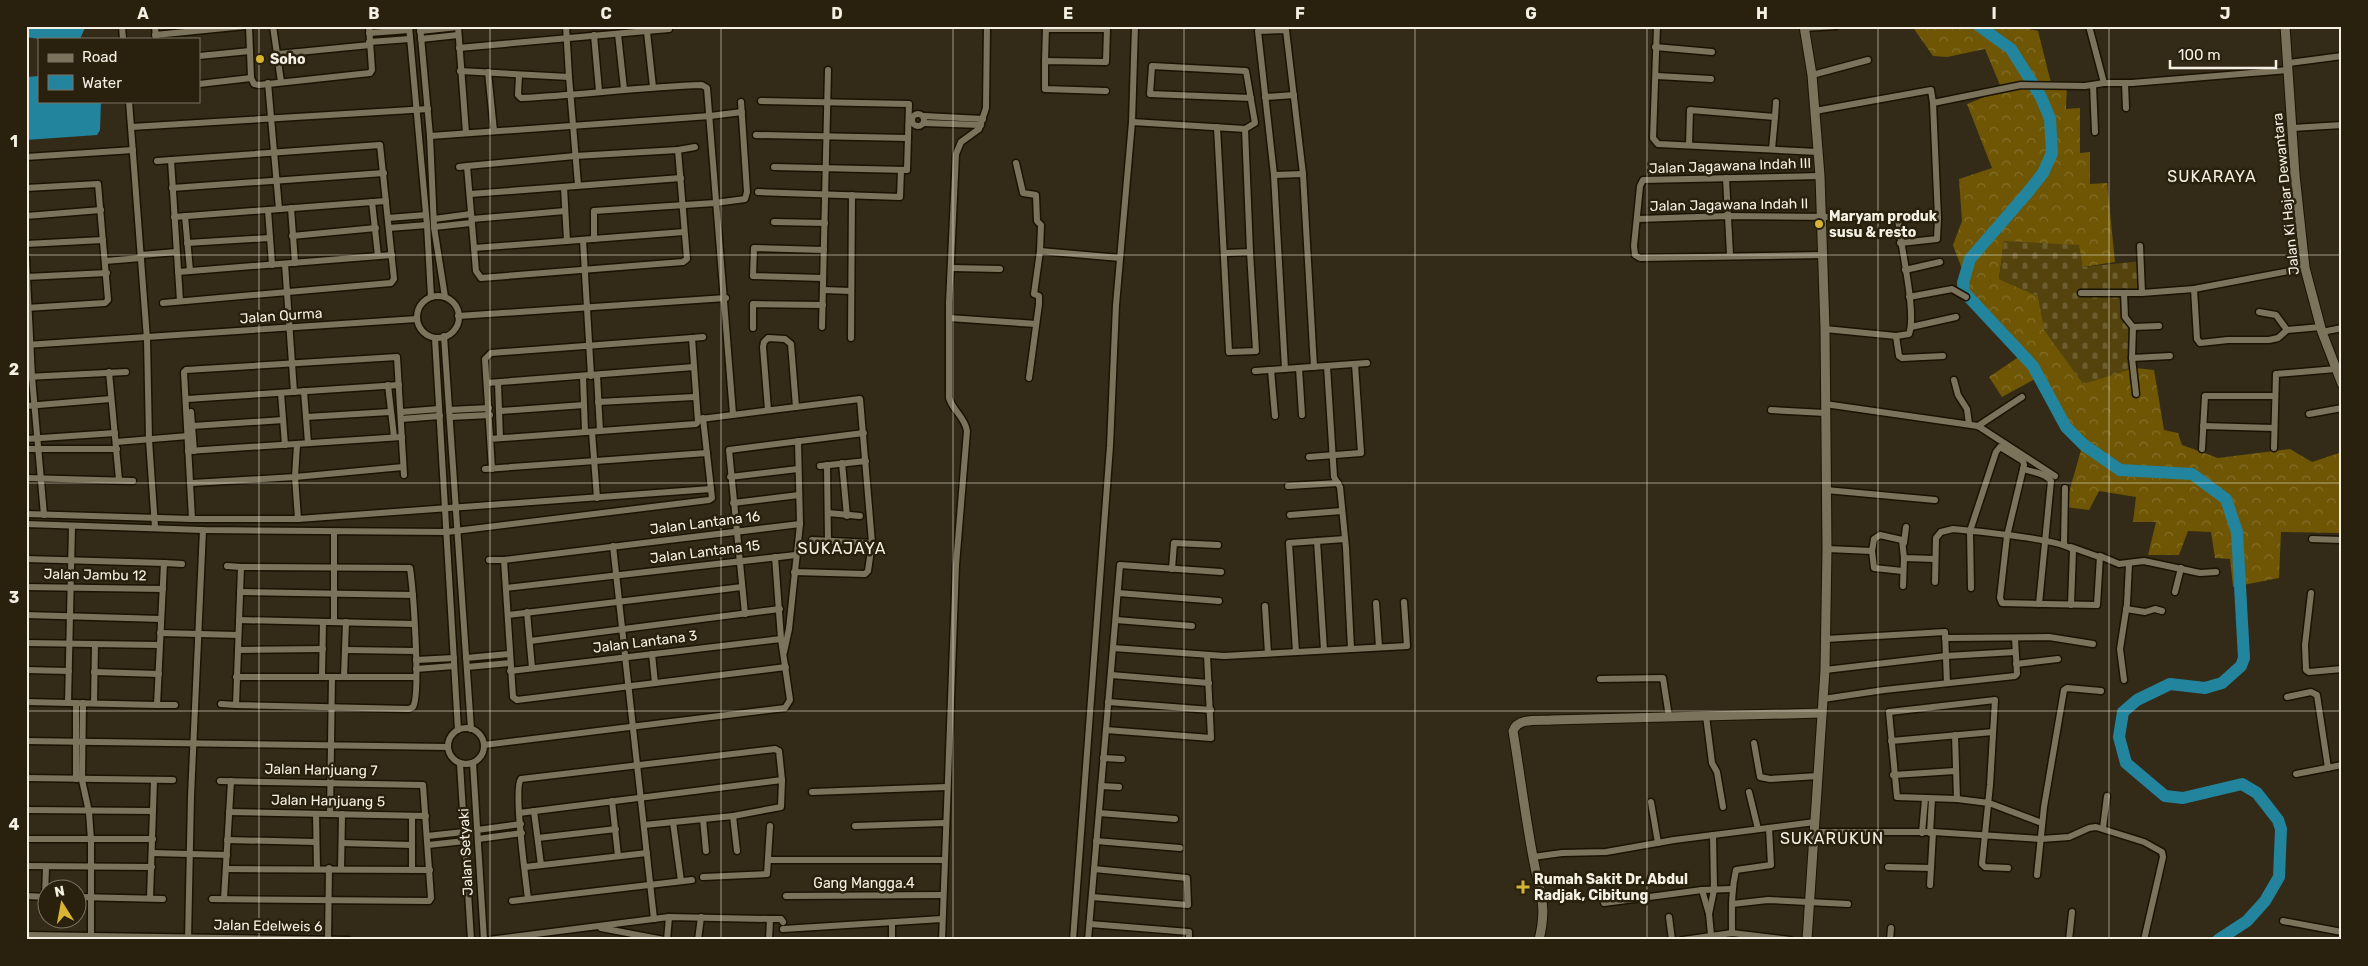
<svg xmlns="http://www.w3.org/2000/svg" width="2368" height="966" font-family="Rubik,sans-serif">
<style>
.forest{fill:url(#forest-crowns)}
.cemetery{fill:url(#cemetery-stones)}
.water{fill:#23849d}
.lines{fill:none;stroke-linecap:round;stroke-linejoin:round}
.river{stroke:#23849d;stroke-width:12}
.street-casing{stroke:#1a1302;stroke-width:9}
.secondary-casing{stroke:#1a1302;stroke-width:11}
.street{stroke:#7c735d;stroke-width:6}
.secondary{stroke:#7c735d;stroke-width:9}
.grid{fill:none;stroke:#f5f0e4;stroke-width:1;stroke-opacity:0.55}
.poi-dot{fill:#d8b434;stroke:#29210e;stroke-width:2}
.labels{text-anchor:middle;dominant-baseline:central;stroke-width:5;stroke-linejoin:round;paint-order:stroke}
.poi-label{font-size:14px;font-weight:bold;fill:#f5f0e4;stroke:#29210e;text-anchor:start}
.street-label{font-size:14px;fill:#f5f0e4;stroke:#29210e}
.quarter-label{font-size:16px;letter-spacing:1px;fill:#f5f0e4;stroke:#29210e}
.neatline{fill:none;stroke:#f5f0e4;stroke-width:2}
.grid-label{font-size:16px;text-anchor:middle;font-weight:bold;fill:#f5f0e4}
</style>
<defs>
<pattern id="forest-crowns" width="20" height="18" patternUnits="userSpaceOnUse" patternTransform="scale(1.25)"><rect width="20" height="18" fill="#6e5605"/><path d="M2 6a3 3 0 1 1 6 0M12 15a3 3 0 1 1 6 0" fill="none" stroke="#836f29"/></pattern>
<pattern id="cemetery-stones" width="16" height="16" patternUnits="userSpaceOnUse" patternTransform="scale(1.25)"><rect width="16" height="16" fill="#54430c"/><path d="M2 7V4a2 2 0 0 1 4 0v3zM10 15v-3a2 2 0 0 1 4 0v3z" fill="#6d5e2f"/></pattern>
</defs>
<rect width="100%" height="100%" fill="#332b17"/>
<polygon class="forest" points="1912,26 2024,26 2024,28 2038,31 2051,83 2067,85 2066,109 2080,108 2080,153 2090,152 2090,184 2107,183 2115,262 2083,267 2004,241 1999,279 2038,296 2045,330 2135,368 2154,370 2164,430 2178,433 2182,445 2218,458 2290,449 2312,462 2342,452 2342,533 2281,532 2279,578 2233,587 2230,559 2215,558 2211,532 2188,531 2179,555 2148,555 2156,522 2133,522 2136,497 2099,491 2089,510 2065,507 2081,450 2050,400 2042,375 2002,397 1989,377 2026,352 1977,309 1953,245 1962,221 1959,179 1992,168 1967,104 2002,90 1985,49 1947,57 1933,56"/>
<polygon class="cemetery" points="2004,241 2079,245 2083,267 2141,261 2142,290 2127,291 2135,368 2083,384 2044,330 2038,296 1999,279"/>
<g class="water">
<polygon points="26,26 85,26 85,28 80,39 39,39 26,37"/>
<polygon points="39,76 39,101 101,101 100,130 97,135 26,140 26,77"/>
</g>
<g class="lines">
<polyline class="river" points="1979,26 2011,49 2041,97 2050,119 2052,153 2043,173 2028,192 1970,259 1963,283 1964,292 2033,366 2066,427 2084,445 2120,470 2192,474 2226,499 2237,532 2244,658 2241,666 2222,683 2205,688 2170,684 2137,700 2123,712 2119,737 2126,763 2165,796 2183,798 2242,784 2257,793 2278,820 2281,829 2279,877 2265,901 2247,921 2218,940"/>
<defs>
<g id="street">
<polyline points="122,26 123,39"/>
<polyline points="155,26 156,38"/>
<polyline points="249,26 251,78"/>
<polyline points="273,26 281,82"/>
<polyline points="409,26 427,225 431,297"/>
<polyline points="420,26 430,136 434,227 445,297"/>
<polyline points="458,26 466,133"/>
<polyline points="1657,26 1653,138 1658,144 1818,152"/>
<polyline points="2089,26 2104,83 2132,83 2289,70"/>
<polyline points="1804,28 1836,26"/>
<polyline points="1046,29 1107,29 1106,62 1045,61 1045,89 1106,91"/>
<polyline points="420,31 458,27"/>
<polyline points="647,32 653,87"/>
<polyline points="369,33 409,30"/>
<polyline points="618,34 624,89"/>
<polyline points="155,35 245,26"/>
<polyline points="594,35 599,91"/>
<polyline points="421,39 458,35"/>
<polyline points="369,42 410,39"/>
<polyline points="1655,47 1712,52"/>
<polyline points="459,48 669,29"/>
<polyline points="278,54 370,45"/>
<polyline points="199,56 250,51"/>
<polyline points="1045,61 1046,27"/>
<polyline points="2289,63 2342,56"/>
<polyline points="460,71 569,77 566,26"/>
<polyline points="488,72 494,131"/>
<path d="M519 75 518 95 521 98C581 95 641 87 702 85L707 88 733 414"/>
<polyline points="1812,75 1868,60"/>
<polyline points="1657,76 1711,79"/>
<polyline points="569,77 578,185"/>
<polyline points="251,78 254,84 259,85 370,73 372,70 369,26"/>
<polyline points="268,83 279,209"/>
<polyline points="2125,83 2126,108"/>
<polyline points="199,84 251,78"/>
<polyline points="2093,85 2095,132"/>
<polyline points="1265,97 1294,95"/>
<polyline points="129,101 147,339 149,440 155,527"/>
<polyline points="761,101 909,104 907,170 774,167"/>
<polyline points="1933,103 2021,85 2085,86 2104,83"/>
<circle cx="918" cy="120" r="6"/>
<polyline points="924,116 983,119"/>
<polyline points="1132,122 1245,129 1255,123 1246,71 1152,66 1150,94 1251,98"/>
<polyline points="924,123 981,125"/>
<polyline points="131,127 428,109"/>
<polyline points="1217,127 1229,352 1256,351 1250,252"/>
<polyline points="2292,128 2342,125"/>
<polyline points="756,135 908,138"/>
<polyline points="430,136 710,116 742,112"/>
<polyline points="1689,145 1690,110 1775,117 1776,102"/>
<polyline points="1772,149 1775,117"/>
<polyline points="678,150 695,147"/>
<polyline points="26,157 133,150"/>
<polyline points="171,160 180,301"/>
<polyline points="157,161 380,145 394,279 391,283 163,303"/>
<polyline points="1016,163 1023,193 1036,195 1037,221 1041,225 1040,251 1034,294 1039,296 1039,304 1029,378"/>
<polyline points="459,167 467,166 575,156 678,150 687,259 683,262 481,278 476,271 467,166"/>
<polyline points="1274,175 1303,174"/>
<polyline points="1820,176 1643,180 1640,186 1634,246 1635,255 1640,258 1823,255"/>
<polyline points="1726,178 1730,255"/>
<polyline points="564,187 567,241"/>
<polyline points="26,188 98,184 108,300 105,303 26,308"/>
<polyline points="172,188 384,173"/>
<polyline points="758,192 900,197 901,170"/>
<polyline points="470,194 681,178"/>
<polyline points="372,202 378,256"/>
<polyline points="291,208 295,263"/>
<polyline points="268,210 272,265"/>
<polyline points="26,216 101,210"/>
<polyline points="185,216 190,271"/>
<polyline points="174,217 386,201"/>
<polyline points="388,218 426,215"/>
<polyline points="434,219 471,214"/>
<polyline points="472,219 565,211"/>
<polyline points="1638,219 1728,216 1938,218 1933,103 1931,90 1815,111"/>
<polyline points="774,222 825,223"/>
<polyline points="434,227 471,223"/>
<polyline points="389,228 427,225"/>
<polyline points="292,236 376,228"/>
<polyline points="594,239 594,211 715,203 745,199 747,192 741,102"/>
<polyline points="583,240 591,376"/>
<polyline points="187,243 270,238"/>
<polyline points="1900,243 1937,239 1938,218"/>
<polyline points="26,244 103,240"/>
<polyline points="2140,246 2142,293"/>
<polyline points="474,248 684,232"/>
<polyline points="1040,251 1120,258"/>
<polyline points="1225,253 1250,252 1245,129"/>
<polyline points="141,255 176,252"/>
<polyline points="26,258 32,377 44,515"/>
<polyline points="105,261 141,258"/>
<polyline points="285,264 294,392"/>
<polyline points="953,268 1000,269"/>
<polyline points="1905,270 1940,262"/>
<polyline points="178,272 392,255"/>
<polyline points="26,277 107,273"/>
<polyline points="823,278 753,276 754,248 824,250"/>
<polyline points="2194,289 2197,339 2200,343 2228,340 2269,340 2278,338 2287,330 2321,327"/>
<polyline points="823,290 851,291"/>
<polyline points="2081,293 2142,293 2194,289 2305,268"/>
<polyline points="2124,293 2125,317 2133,327 2132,358 2170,356"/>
<circle cx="438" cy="317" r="21"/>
<polyline points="1909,297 1952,289 1966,297"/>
<polyline points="2259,312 2276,315 2287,330"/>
<polyline points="458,316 726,298"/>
<polyline points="949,318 1036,324"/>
<polyline points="822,327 828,70"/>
<polyline points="1911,327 1956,317"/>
<polyline points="2133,327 2159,326"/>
<polyline points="753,328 753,304 823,305"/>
<path d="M1825 329 1896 336 1909 334C1917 312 1900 245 1898 218"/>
<polyline points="2322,332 2342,328"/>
<polyline points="444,336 471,729"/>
<polyline points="1896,336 1899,356 1902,358 1943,356"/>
<polyline points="435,338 458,730"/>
<polyline points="692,338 703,337"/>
<polyline points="851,338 852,195"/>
<polyline points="26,345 417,319"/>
<polyline points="2132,358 2136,394"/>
<polyline points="1327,366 1334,477 1340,487 1346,548 1351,649"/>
<polyline points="1299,368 1302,415"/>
<polyline points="1285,369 1274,175 1258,31 1286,30 1303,174 1314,367"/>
<polyline points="1271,370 1275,416"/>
<polyline points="1255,371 1367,363"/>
<polyline points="109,372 119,480"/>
<polyline points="597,376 600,431"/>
<polyline points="26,377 126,372"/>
<polyline points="583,377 585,432"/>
<polyline points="1954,380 1958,395 1967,409 1969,424"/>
<polyline points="487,383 694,367"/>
<polyline points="498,383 500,438"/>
<polyline points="388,385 394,437"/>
<polyline points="304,391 308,443"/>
<polyline points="281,393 285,445"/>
<polyline points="187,399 399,385"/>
<polyline points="598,402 694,397"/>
<polyline points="1825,404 1978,426 2055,476"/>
<polyline points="26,406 111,399"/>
<polyline points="449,410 489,408"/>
<polyline points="768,410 763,347 764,342 768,338 785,339 791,344 796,407"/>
<polyline points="1771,410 1825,413"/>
<polyline points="501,411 584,405"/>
<polyline points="191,412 194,451"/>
<polyline points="401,412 439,409"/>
<polyline points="2309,414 2342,408"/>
<polyline points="306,417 390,412"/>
<polyline points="450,417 490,415"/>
<polyline points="401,419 440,416"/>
<polyline points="701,419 860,399 872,543 868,571 865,574 794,572"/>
<polyline points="192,426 283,420"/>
<polyline points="1978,426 2022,397"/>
<polyline points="2203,426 2274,428"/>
<polyline points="592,432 597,498"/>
<polyline points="26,439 115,433"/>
<polyline points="490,439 696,424 698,422 692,338 491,353 485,359 492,469"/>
<polyline points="116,442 188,436"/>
<polyline points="297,445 295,477 298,519"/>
<polyline points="2274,448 2276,374 2336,369"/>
<polyline points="26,449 117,449"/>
<polyline points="2202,449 2205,396 2275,396"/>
<polyline points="188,451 402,437"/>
<polyline points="1309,457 1361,453 1355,364"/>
<polyline points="842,463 847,516"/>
<polyline points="827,465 828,541"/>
<polyline points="820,466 866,461"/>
<polyline points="485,469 707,453"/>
<path d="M2023 469C2032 472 2046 473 2051 481L2039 604"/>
<polyline points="730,477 798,469"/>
<polyline points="26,478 133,481"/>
<polyline points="192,483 295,477 403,467"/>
<polyline points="1288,486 1338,483"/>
<polyline points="1826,490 1935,500"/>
<polyline points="733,503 799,495"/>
<polyline points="828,513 860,516"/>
<polyline points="26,514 192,519 298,519 711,489"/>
<polyline points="1290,515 1342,511"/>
<polyline points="192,519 184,372 186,370 397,357 404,475"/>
<polyline points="26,524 203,530 447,532 709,500 712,498 703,418"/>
<polyline points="334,532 334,622"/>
<polyline points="2312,539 2342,540"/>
<polyline points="812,540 872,543"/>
<polyline points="1317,541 1324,650"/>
<polyline points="1904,543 1906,527"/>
<polyline points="2064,545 2065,488"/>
<polyline points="613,546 654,919"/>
<polyline points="2071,547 2099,557"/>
<polyline points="1827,549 1872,551 1874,539 1880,535 1902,540 1904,558 1935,559"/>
<polyline points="1872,551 1874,568 1903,571"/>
<polyline points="26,559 164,563 157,705 26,702"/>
<polyline points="489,560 504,560"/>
<polyline points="164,563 182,564"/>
<polyline points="227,566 241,567"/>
<path d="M241 567 410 568C413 589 421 694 413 707L409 709 236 705Z"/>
<polyline points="1172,569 1174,543 1218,545"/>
<path d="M1935 582 1936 538 1941 532 1953 529C1973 531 2063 539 2073 550L2071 605"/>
<polyline points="1903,586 1904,558"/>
<polyline points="26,587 163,589"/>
<polyline points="506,588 796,555"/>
<polyline points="1971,588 1970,531 1996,452 2000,447 2023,461 2024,465 2007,536 2000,598 2002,603 2097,605 2100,556 2119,564 2144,561 2200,573 2216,572"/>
<polyline points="240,592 413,595"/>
<polyline points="2175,592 2181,568"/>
<polyline points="1118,593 1219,601"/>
<polyline points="2311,593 2305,645 2306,670 2309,672 2342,669"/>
<polyline points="1376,603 1379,647"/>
<polyline points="1265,606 1268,653"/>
<polyline points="2126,609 2145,612 2155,609 2162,611"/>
<polyline points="527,612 532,668"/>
<polyline points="745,614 729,450 864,433"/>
<polyline points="26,615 161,619"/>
<polyline points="508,615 742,587"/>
<polyline points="239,620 414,624"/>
<polyline points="1116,620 1192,626"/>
<polyline points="160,633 238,635"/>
<polyline points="1945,638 2049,637 2093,644"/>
<polyline points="1826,639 1945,632 1947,683"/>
<polyline points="530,641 780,609"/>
<polyline points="26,643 159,645"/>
<polyline points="1113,648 1224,656 1407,646 1404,602"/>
<polyline points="238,650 323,649"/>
<polyline points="345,650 415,651"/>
<polyline points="784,652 789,629 800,524 798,441"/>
<polyline points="1296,652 1289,543 1345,539"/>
<polyline points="652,654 655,683"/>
<polyline points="466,658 509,654"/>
<polyline points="416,660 454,658"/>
<polyline points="2016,664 2058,659"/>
<polyline points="467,667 510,663"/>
<polyline points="786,667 517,700 513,697 504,560 800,524"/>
<polyline points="416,669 454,666"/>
<polyline points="26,670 69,671"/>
<polyline points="1825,670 1946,656 2015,652"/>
<polyline points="510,671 781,639"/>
<polyline points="94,672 159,674"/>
<polyline points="1111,675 1209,683"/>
<polyline points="236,677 416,677"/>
<polyline points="322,677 323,622"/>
<polyline points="344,677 346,622"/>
<polyline points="1600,679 1663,678 1669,717"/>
<polyline points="2124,680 2120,649 2127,604 2129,564"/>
<polyline points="2287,697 2311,692 2317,695 2328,768"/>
<polyline points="1823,699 1884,690 2015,676 2017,674 2015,638"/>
<polyline points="1108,702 1211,710"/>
<polyline points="68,703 72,526"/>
<polyline points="83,703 82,780 89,812 91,840 91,936"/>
<polyline points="94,703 95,644"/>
<polyline points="221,704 236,705"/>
<polyline points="157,705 175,705"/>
<polyline points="1706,716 1712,763 1717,772 1723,807"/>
<circle cx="466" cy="746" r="18"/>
<polyline points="1106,730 1211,738 1207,655"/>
<polyline points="1955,735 1957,799"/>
<polyline points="26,741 448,747"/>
<polyline points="1891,741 1993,732"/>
<polyline points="1754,743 1760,777 1770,779 1818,776"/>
<polyline points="484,745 785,708 790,700 781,639 775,557"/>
<polyline points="1103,758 1122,759"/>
<polyline points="473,763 484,940"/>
<polyline points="460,764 471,940"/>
<polyline points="2296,774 2342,765"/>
<polyline points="1893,775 1955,771"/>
<polyline points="26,778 173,780"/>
<polyline points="76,779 76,703"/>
<polyline points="1101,786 1119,787"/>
<polyline points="812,792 947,787"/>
<polyline points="1749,792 1758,829"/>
<polyline points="612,801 618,856"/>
<polyline points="1651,802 1658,843"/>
<polyline points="26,810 153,811"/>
<polyline points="534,811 541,865"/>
<polyline points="229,812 426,816"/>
<polyline points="519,813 782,780"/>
<polyline points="1099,813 1175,819"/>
<polyline points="316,814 317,869"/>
<polyline points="330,814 332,677"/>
<polyline points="733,816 737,851"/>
<polyline points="703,819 706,851"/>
<polyline points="673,822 681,881"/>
<polyline points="855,826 945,823"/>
<polyline points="2103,828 2107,796"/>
<polyline points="477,830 521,824"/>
<polyline points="1814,832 1933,832 2041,839 2069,837 2089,828 2096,827 2144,842 2162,852 2163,857 2144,940"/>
<polyline points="1922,833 1925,799"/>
<polyline points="1930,833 1932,799"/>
<polyline points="427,836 464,832"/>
<polyline points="538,838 616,829"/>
<polyline points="26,839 153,839"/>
<polyline points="478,839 522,833"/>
<polyline points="227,840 316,842"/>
<polyline points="1096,841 1180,848"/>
<polyline points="342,843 412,845"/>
<polyline points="428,845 465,841"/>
<polyline points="152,853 227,855"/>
<polyline points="1533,857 1562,853 1606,852 1674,840 1815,822"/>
<polyline points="768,860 944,860"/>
<polyline points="26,866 152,867"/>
<polyline points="525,867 647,853"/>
<polyline points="1888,867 1931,868"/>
<polyline points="2008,868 1985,867 1982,864 1990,785 1995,700 1889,712 1897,797 1957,799 1989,803 2042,823"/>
<polyline points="226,869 430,870"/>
<polyline points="341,869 342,814"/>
<polyline points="412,870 412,816"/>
<polyline points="2037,875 2044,807 2064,690 2067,688 2101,691"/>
<polyline points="703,877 767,874 770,826"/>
<polyline points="1930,885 1933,832"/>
<polyline points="1702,890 1709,914"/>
<polyline points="26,896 47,897"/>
<polyline points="786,896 943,895"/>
<polyline points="45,897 46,867"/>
<polyline points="78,897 163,899"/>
<polyline points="1092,897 1188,905 1187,878 1094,869"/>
<polyline points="150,898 154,780"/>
<polyline points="212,899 429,901 431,898 423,785 220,781"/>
<polyline points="224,899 231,781"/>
<path d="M528 899C526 881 513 788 521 779L775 749 779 751 782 780 781 807 733 816 644 825"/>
<polyline points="512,901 692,880"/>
<polyline points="1604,903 1702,890 1731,889"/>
<polyline points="1732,904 1768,900 1848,904"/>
<polyline points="1669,917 1672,940"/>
<polyline points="2283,921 2342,932"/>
<polyline points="892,923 892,940"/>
<polyline points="1090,924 1189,932 1189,940"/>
<polyline points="601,928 664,940"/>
<polyline points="783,929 942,919"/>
<path d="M1732 933C1732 911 1731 891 1736 870L1771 865 1769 828"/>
<polyline points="26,935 348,940"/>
<polyline points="1711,935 1709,914 1714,890 1713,835"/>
<polyline points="188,940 191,796 203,530"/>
<polyline points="328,940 329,868"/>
<polyline points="489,940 669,917 770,919 781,919 783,922"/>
<polyline points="667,940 669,917"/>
<polyline points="698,940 701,917"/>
<polyline points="769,940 770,919"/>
<path d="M942 940 956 565 967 431C965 417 953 411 949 398V303L956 154 961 142 979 129 986 108 987 26"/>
<polyline points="1073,940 1110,446 1116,305 1132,122 1135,26"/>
<polyline points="1088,940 1120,565 1221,572"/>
<polyline points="1683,940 1732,933 1790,940"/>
<polyline points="1890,940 1891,928"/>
<polyline points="2069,940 2072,912"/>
</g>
<g id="secondary">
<polyline points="1804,26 1812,75 1820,176 1825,329 1827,549 1825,670 1807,940"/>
<polyline points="2285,26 2295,175 2305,268 2322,332 2342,384"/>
<path d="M1539 940C1548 903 1539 892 1533 857 1525 815 1520 773 1513 731 1518 717 1540 721 1552 720L1822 713"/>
</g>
</defs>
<use href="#street" class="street-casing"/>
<use href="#secondary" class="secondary-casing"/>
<use href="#street" class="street"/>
<use href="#secondary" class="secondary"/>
</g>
<path class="grid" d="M259 26V940M490 26V940M721 26V940M953 26V940M1184 26V940M1415 26V940M1647 26V940M1878 26V940M2109 26V940M26 255H2342M26 483H2342M26 711H2342"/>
<g class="poi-dot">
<circle cx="260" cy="59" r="5"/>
<circle cx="1819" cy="224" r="5"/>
<path d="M1520.5 879.5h5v5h5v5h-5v5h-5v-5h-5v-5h5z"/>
</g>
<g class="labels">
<g class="poi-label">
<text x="270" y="59">Soho</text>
<text x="1829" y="216">Maryam produk<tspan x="1829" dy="16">susu &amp; resto</tspan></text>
<text x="1534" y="879">Rumah Sakit Dr. Abdul<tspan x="1534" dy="16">Radjak, Cibitung</tspan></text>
</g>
<g class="street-label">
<text transform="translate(1730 166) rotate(-2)">Jalan Jagawana Indah III</text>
<text transform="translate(2286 194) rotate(-96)">Jalan Ki Hajar Dewantara</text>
<text transform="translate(1729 205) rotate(-1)">Jalan Jagawana Indah II</text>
<text transform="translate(281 316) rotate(-4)">Jalan Qurma</text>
<text transform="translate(705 523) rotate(-7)">Jalan Lantana 16</text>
<text transform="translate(705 552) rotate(-7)">Jalan Lantana 15</text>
<text transform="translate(95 575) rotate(1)">Jalan Jambu 12</text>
<text transform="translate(645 642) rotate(-7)">Jalan Lantana 3</text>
<text transform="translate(321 770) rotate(1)">Jalan Hanjuang 7</text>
<text transform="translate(328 801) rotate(1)">Jalan Hanjuang 5</text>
<text transform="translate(466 852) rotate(-93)">Jalan Setyaki</text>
<text x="864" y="883">Gang Mangga.4</text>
<text transform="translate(268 926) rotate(1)">Jalan Edelweis 6</text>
</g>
<g class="quarter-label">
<text x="2212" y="176">SUKARAYA</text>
<text x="842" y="548">SUKAJAYA</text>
<text x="1832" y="838">SUKARUKUN</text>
</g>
</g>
<rect width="2368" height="966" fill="none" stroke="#29210e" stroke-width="55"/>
<rect x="38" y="38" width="162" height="65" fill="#29210e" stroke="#7b7464"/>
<rect x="48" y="54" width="25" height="8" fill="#7c735d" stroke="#7b7464"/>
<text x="82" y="62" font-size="15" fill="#f5f0e4">Road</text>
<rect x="48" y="75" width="25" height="15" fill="#23849d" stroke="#7b7464"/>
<text x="82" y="88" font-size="15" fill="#f5f0e4">Water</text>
<g transform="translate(62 904) rotate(349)"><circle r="24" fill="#29210e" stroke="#7b7464"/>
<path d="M0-4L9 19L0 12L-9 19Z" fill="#d8b434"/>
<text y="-8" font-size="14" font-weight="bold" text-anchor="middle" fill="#f5f0e4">N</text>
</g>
<path d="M2170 60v8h106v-8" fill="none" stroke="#f5f0e4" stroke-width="2.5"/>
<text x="2178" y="60" font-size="15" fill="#f5f0e4" stroke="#29210e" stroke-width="4" paint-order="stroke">100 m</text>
<rect x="28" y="28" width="2312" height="910" class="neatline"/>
<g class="grid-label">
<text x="143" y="19">A</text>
<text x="374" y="19">B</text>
<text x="606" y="19">C</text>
<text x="837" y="19">D</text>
<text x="1068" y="19">E</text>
<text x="1300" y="19">F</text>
<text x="1531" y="19">G</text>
<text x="1762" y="19">H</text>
<text x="1994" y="19">I</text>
<text x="2225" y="19">J</text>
<text x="14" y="147">1</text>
<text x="14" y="375">2</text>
<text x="14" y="603">3</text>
<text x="14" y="830">4</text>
</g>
</svg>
